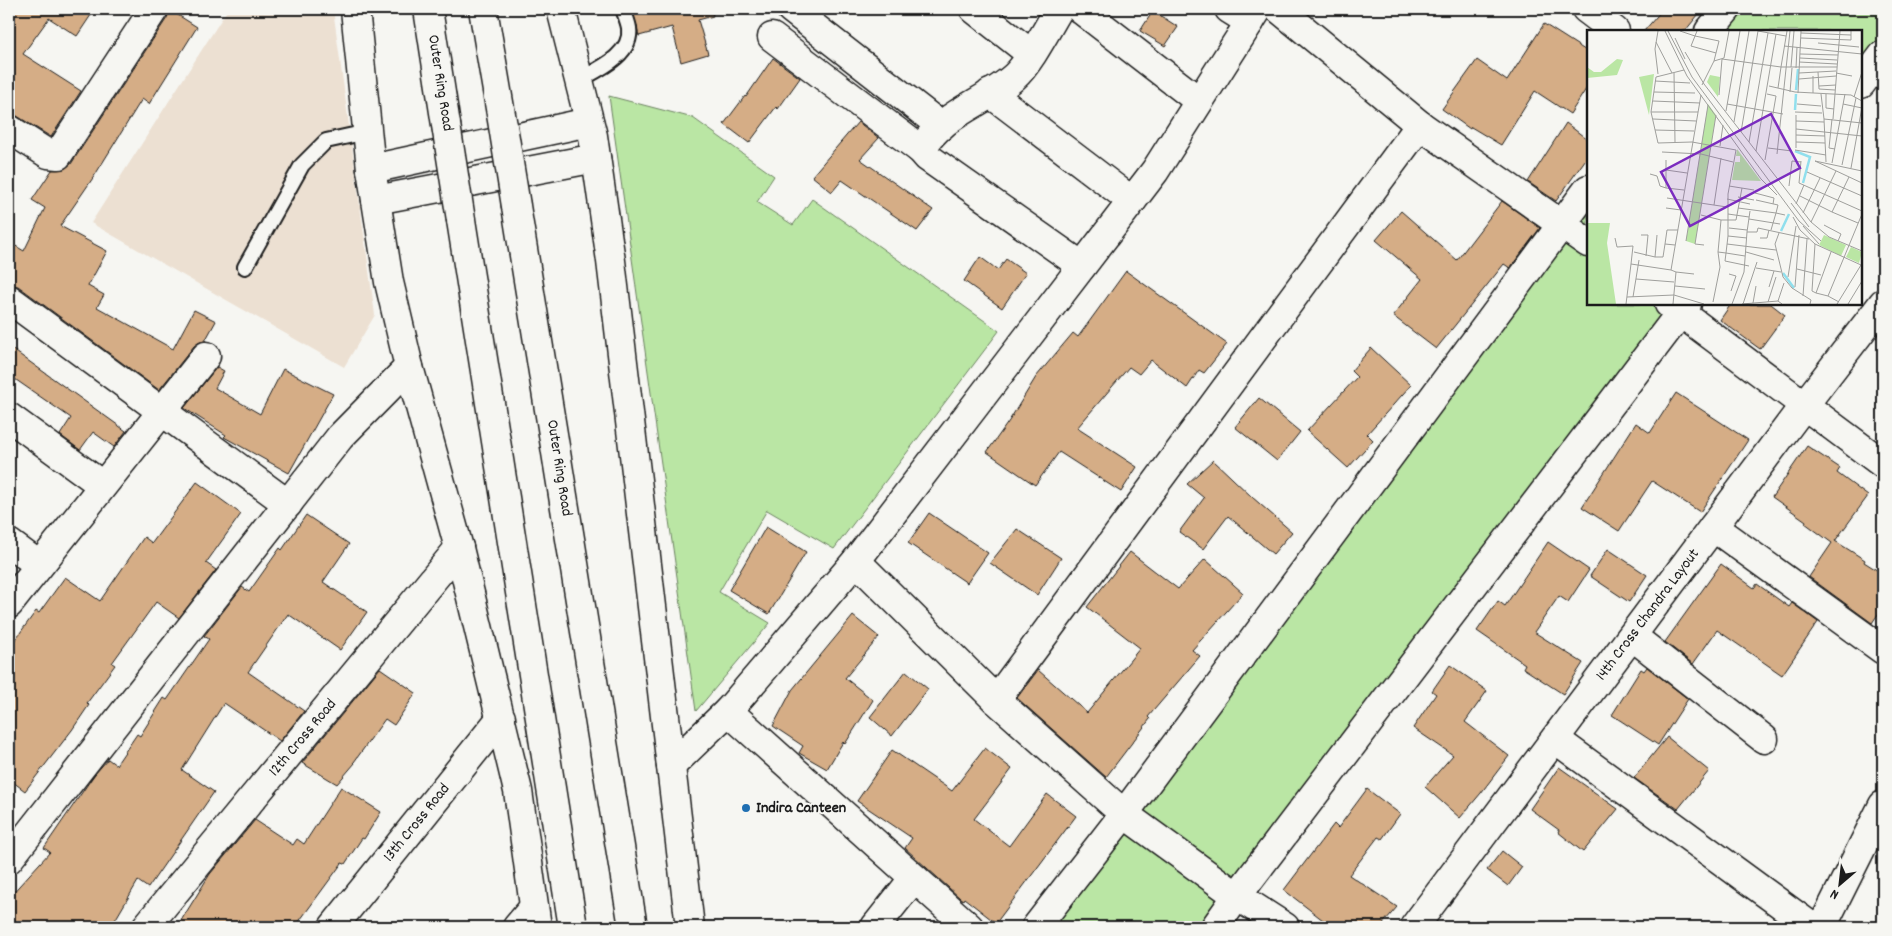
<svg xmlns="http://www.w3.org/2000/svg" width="1892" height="936" font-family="Dekko,sans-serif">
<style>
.built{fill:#ece0d2}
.green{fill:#bae6a4;stroke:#6b8160}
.building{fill:#d5ad86;stroke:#1c1c1c}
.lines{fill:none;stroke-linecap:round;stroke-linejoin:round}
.lane-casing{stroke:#1c1c1c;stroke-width:18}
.street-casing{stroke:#1c1c1c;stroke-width:31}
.secondary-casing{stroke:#1c1c1c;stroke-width:31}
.highway-casing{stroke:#1c1c1c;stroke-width:31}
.lane{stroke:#f6f6f2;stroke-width:14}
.street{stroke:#f6f6f2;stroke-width:28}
.secondary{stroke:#f6f6f2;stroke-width:28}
.highway{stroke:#f6f6f2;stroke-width:28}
.highway-bridge-casing{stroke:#1c1c1c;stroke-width:31;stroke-linecap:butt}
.highway-bridge{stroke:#f6f6f2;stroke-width:28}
.poi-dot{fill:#1f6fb2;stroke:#f6f6f2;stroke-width:2}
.labels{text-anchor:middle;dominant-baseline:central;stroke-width:4;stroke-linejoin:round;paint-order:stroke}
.street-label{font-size:16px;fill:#1c1c1c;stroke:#f6f6f2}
.poi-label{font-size:16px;font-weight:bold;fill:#1c1c1c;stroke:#f6f6f2;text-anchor:start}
.inset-river{fill:none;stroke:#90dfed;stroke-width:2.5}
.inset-road{fill:none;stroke:#9f9f9c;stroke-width:1}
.view{fill:#7b2cbf;fill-opacity:0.15;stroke:#7b2cbf;stroke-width:2.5}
.inset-edge{fill:none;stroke:#1c1c1c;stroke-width:2.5}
</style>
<rect width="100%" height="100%" fill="#f6f6f2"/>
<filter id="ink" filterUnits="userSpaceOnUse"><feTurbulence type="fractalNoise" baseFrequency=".02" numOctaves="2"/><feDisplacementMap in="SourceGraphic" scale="10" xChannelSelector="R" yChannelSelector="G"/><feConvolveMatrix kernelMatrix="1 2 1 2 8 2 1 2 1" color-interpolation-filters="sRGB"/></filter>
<g filter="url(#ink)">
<polygon class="built" points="228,9 333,9 375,315 344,367 91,223"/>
<g class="green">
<polygon points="1727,9 1883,9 1883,55 1861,84 1861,31 1709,31"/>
<polygon points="609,96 693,118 774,176 757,202 793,225 812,199 999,331 834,549 767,510 719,592 770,623 696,711"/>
<polygon points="1588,189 1588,304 1687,304 1215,927 1036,927"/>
</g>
<g class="building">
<polygon points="9,9 95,9 77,36 49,18 23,54 81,91 51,137 17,116 9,114"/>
<polygon points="632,9 712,9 713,16 698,20 708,54 681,62 672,27 639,36"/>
<polygon points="1663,9 1703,9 1685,31 1644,31"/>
<polygon points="170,10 197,27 149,104 142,99 95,175 60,226 107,251 88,286 104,295 97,307 173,349 194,310 216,321 205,341 200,342 194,346 159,390 18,286 9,284 9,242 24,251 45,208 32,200 52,170 64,169 71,164 167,18"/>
<polygon points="1153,11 1178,27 1165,46 1140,31"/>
<polygon points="1544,24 1588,52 1588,86 1570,114 1535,91 1501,145 1471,127 1470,129 1442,109 1477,60 1507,81"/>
<polygon points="773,58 800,78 778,109 776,107 749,143 724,124 745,96 746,97"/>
<polygon points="858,122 879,138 860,159 933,210 917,231 842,180 832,192 812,176"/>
<polygon points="1566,123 1588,140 1588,156 1556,201 1528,182"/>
<polygon points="1502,201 1540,228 1510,268 1504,264 1436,349 1393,316 1422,279 1376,240 1401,211 1457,260"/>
<polygon points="980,257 998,270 1006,259 1026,273 1002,308 964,281"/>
<polygon points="1126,271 1227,344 1204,373 1199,370 1187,388 1151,360 1139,374 1129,367 1077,428 1137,467 1121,492 1059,452 1035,485 987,452 1009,421 1036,377 1073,333 1078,337"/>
<polygon points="1731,304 1771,304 1785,315 1760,349 1720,320"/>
<polygon points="9,347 126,431 114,447 93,432 80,450 60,435 71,418 9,375"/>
<polygon points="1371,348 1411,385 1367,434 1373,440 1348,468 1307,431 1357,377 1351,371"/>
<polygon points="217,367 224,371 215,388 260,414 283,369 333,394 289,473 224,437 226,435 184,408"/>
<polygon points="1676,393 1748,440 1700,512 1652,481 1619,531 1582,507 1636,423 1650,433"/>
<polygon points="1259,398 1300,432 1277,461 1235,427"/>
<polygon points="1807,446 1840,468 1837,473 1868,496 1835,541 1865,560 1864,562 1883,574 1883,607 1872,623 1809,577 1832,543 1805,523 1806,521 1772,497"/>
<polygon points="1213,460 1252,497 1292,532 1273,554 1228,516 1203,549 1179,532 1204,498 1187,484"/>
<polygon points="197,482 241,514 206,563 216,570 179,618 156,602 112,663 115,665 87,703 89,705 72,730 25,791 9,779 9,648 36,611 39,613 65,577 100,601 144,537 152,543"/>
<polygon points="929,513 988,553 967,583 908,543"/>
<polygon points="306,515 349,544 323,582 367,612 340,650 288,614 248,672 304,711 280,741 224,703 182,770 214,792 148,888 138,881 111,927 9,927 9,897 50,852 44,848 94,775 108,759 116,765 137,734 140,736 164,698 167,700 209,639 204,636 242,587 249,592 280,548 282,550"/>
<polygon points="766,527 806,552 769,614 729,590"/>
<polygon points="1017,529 1061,558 1037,595 990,563"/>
<polygon points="1548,542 1589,570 1568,602 1559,596 1534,632 1583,663 1563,694 1523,668 1525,664 1477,631 1498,601 1505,606"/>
<polygon points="1608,549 1647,575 1629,602 1590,576"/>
<polygon points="1130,552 1178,589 1205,559 1243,593 1192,650 1200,656 1148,717 1150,719 1106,777 1017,698 1038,670 1087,713 1140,648 1087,607"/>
<polygon points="1721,564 1754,588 1757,584 1789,607 1792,603 1818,622 1782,675 1717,630 1693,664 1665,642"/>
<polygon points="853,616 879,637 845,678 873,700 845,744 843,742 827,769 799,753 803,746 773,726 792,690"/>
<polygon points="1450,665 1487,691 1465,722 1509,756 1481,793 1460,818 1425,787 1453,755 1413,728 1436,694 1432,691"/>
<polygon points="1647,667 1688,699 1658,745 1612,715 1641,669 1644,671"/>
<polygon points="380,668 416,693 394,725 385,719 354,762 355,763 337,784 302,763"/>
<polygon points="906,671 928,689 892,736 870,717"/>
<polygon points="1667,737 1709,771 1678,809 1634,778"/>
<polygon points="985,748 1012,769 974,819 1009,846 1047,794 1076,816 996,923 964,898 963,900 960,898 905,848 912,838 857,801 892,750 952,791"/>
<polygon points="1559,767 1618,809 1583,852 1558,832 1559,830 1530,809"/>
<polygon points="341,787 381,812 364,839 362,838 345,864 342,863 295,927 177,927 210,874 255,820 293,845 297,839 304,844"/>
<polygon points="1367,789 1400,814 1382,839 1378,837 1349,875 1397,907 1380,927 1332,927 1284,890 1334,824 1338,828"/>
<polygon points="1502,851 1522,867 1508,886 1487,870"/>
</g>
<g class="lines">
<defs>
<g id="lane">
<path d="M579 80C597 70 633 55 629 28 628 22 625 15 623 9"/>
<polyline points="245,267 302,165 326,141 367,132"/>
</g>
<g id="street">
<polyline points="791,9 941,126"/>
<polyline points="974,9 1031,54"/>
<polyline points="1080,9 1199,101"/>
<polyline points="1229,9 1250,22"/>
<polyline points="1279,9 1420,125 1588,243"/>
<polyline points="1586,9 1615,31"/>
<polyline points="1709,31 1727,9"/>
<polyline points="772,37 921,150 927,157 1082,266"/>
<polyline points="1861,84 1883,55"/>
<polyline points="990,93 1132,201"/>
<polyline points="9,129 48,154 58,155 154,9"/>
<path d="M921 150C941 113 985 103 1014 77 1030 63 1048 27 1059 9"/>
<polyline points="9,299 288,504"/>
<polyline points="1669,304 1883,464"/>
<polyline points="9,417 102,485"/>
<polyline points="1713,527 1883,650"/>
<polyline points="9,543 39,565"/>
<polyline points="856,561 996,700 1124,814 1237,896 1285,927"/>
<polyline points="9,604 206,356"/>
<polyline points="1632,636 1764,739"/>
<polyline points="996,700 1420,125"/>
<polyline points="1555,739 1812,927"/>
<polyline points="671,766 728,711"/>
<polyline points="9,859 340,437 409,367"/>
<polyline points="146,927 459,548"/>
<polyline points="333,927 501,718"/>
<polyline points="517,927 534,907"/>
<polyline points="875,927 914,878"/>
<polyline points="969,927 728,711 856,561 1155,171 1258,9"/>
<polyline points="1036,927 1124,814 1588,189"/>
<polyline points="1215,927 1237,896 1687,304"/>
<polyline points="1822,927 1883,805"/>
</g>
<g id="secondary">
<polyline points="355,9 371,169 389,282 409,367 459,548 518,791 537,927"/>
<polyline points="561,9 593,136 611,261 690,927"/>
<polyline points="371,169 589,122"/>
<polyline points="376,200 596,158"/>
<polyline points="1414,927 1805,404 1883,303"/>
</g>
<g id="highway">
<polyline points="428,9 446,125"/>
<polyline points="483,9 503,126"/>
<polyline points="516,206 633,927"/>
<polyline points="461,220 573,927"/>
</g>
</defs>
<use href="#lane" class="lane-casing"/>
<use href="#street" class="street-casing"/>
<use href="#secondary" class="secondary-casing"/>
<use href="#highway" class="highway-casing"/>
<use href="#lane" class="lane"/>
<use href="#street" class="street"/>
<use href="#secondary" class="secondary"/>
<use href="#highway" class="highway"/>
<defs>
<g id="highway-bridge">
<polyline points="446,125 461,220"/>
<polyline points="503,126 516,206"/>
</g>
</defs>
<use href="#highway-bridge" class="highway-bridge-casing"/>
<use href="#highway-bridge" class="highway-bridge"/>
</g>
</g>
<circle class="poi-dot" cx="746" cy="808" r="5"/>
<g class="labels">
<g class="street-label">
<text transform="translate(440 83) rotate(81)">Outer Ring Road</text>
<text transform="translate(559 468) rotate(81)">Outer Ring Road</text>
<text transform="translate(1648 615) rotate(-53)">14th Cross Chandra Layout</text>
<text transform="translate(303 738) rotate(-50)">12th Cross Road</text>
<text transform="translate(417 823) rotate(-51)">13th Cross Road</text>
</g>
<g class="poi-label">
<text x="756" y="808">Indira Canteen</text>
</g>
</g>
<g transform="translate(1587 30)">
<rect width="275" height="275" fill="#f6f6f2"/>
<path d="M30 29 36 30 30 45 0 48V37L7 42H14ZM67 44 62 85 52 47ZM123 45 133 47 131 67 120 52ZM121 74 129 85 108 214 99 211ZM150 119 174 151 145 150 148 132H153V126H149ZM0 193H23L20 213 29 274H0ZM237 205 259 215 254 226 232 215ZM264 217 275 222 272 233 259 227Z" fill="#bae6a4"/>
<path class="inset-river" d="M209 60 211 39M208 80 209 64M208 121 223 127 216 153M194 201 202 184M196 243 207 258"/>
<path class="inset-road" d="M78 1 100 46 174 149 190 165M81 1 105 47 212 191 234 211M93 1 108 6 110 1M200 1 194 37H250M214 3 264 5M88 8 98 29M214 8 264 10V1M69 12 85 43M231 13 272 17M197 16 275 24M98 22 117 54 224 192 242 207 275 221M213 24 251 25M213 28 250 30M127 31 132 11 108 6 104 16 129 23M212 32 250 34M204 37 207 1M209 38 210 17M97 40 69 47 64 82 71 113 105 112 149 120 141 164V206L160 208M231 42 232 59 248 60M87 43 88 112M212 43 249 41M249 43 265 46M71 44 68 19 71 1M212 49 249 46M68 51 103 53M115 55 127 31 137 28 142 1M182 56 208 62 264 65 275 71M232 56 249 55M67 62 108 63M203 62 205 38M211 63 214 1M226 63V46M234 64 237 89M239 64V78L247 79M132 65 135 29 194 37 191 58M267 67 275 42M66 71 113 73M140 74 196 84M210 74 234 76M256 74 275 78M139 81 153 1M64 82H111M208 82 235 83M66 89 109 91M245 89 242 118 248 119M246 89 253 1M209 91 237 92M147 92 162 1M209 99 275 106M68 100 107 101M154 102 171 1 199 6M209 105 238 106M162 112 181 3M209 112 238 113M133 116 136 95M181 118 205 121M209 118V85M208 120 239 125M169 121 189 4M75 122 114 124 146 132M190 124 203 1M79 130V158L97 160M178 130 189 66 180 64M214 131 212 153 275 181M228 131 275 153M228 131 275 141M239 132 237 89 275 93M245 133 258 64M255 135 269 68M264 138 275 77M79 140 100 143M220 142 275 166M63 144 70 146 73 156 79 158M262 147 245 182 271 193M142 156 167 160M202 156 205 131 214 132M168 163 187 168 186 174M213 166 245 182M151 167 167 170M80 168 140 177M140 169 163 174M169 170 191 175 189 183 198 185M204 173 222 197M209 174 217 155M127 175 134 128M79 178 94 180M151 178 189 183 184 200M216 183 233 148M141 184 162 187M114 185 134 190 131 222M206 187 213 200 228 214 274 235 250 274M162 189 193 194M134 190H149L155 158M224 192 249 141M237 195 254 204 251 211M216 196 232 214M142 198 160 200M160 202 163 181M192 203 188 214 196 247 205 258 224 270 223 274M54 205H61L59 226M28 208 30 217 46 216 44 234M173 208H180L182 200M99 211 121 75M78 214 80 200H91M140 214 189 220M228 214 225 261 229 263M117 215 108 214 129 85M47 222 68 227 70 205M159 222 187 230M158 226 139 223 138 231 162 236M68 227H76L78 214 88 215M169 238 194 242M210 239 234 245M89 242 107 244M142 244 149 246 144 261M201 247 209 196M49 249 87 252M88 256 118 259M182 257 187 241M208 257 212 205M216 266 220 209M241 266 229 263 244 222M40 267 87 265 117 274M46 267 52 230M191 271 197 253M126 272 133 237 131 222 139 223 141 206M181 272 189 247M252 272 241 266 275 184M166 273 169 256M39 274 44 234 84 240M86 274 89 242 84 240 114 65M145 274 157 242 160 202H170L171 198 222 209M155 274 191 271 195 274M156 274 170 232M261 274 275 251"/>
<path class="view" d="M184 84 213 138 103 196 74 142Z"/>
<rect width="275" height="275" class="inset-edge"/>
</g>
<rect width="1892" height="936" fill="none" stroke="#f6f6f2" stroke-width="30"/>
<rect x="15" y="15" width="1862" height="906" fill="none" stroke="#1c1c1c" stroke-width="2" filter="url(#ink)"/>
<g transform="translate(1840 884) rotate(208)" stroke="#f6f6f2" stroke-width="4" paint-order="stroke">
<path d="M0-4L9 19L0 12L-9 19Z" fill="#1c1c1c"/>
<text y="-8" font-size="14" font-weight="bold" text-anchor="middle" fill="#1c1c1c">N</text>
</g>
</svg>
